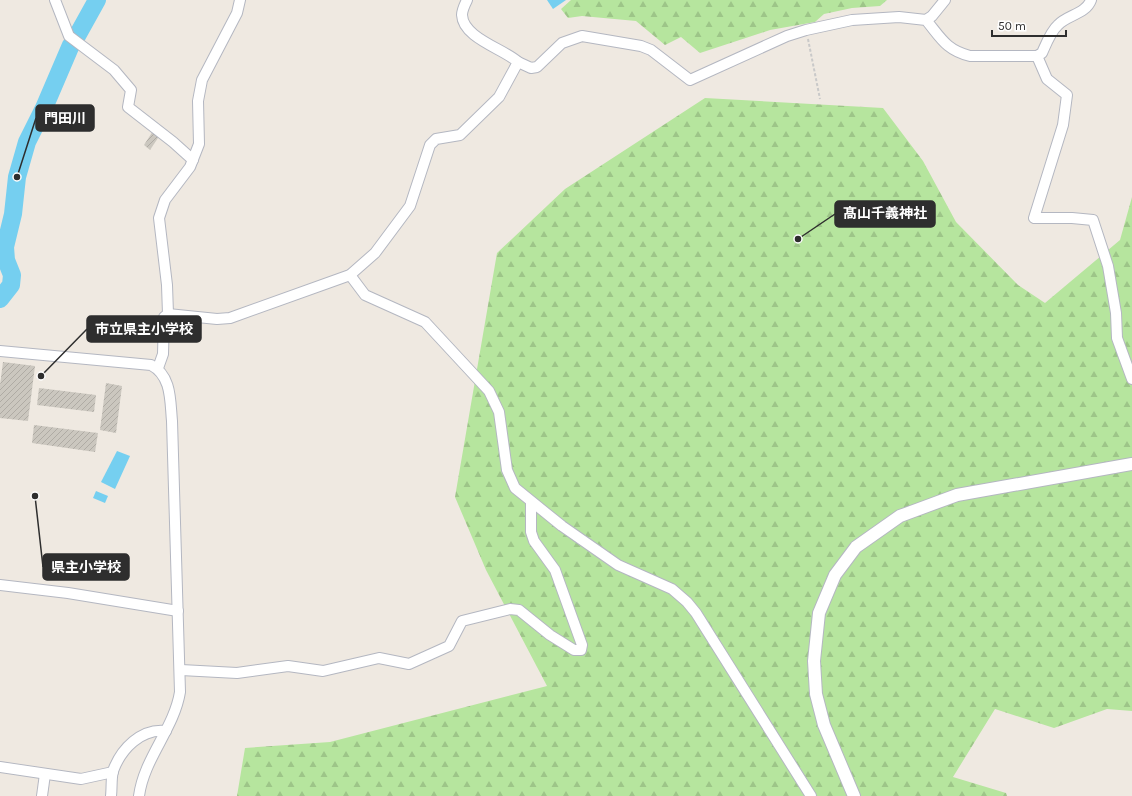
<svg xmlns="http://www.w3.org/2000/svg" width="1132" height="796" font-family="Karla,'Noto Sans JP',sans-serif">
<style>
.forest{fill:url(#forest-firs)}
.water{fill:#75cff0}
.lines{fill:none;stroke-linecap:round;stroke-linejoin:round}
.river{stroke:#75cff0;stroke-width:18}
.building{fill:url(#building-hatch)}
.minor-casing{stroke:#b4b7c1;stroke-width:12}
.tertiary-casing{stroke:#b4b7c1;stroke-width:14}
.path{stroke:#c9c9c9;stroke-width:2;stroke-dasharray:3 2;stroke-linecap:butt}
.minor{stroke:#fff;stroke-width:10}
.tertiary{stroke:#fff;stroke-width:12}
.leader{fill:none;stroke:#2e2e2e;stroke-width:1.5}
.callout-dot{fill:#2e2e2e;stroke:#fff;stroke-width:1.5}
.callout{fill:#2e2e2e;stroke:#2e2e2e;stroke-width:1.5}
.callout-label{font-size:14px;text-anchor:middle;font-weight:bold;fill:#fff}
</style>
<defs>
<pattern id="forest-firs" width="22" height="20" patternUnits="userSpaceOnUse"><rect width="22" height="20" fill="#b6e59e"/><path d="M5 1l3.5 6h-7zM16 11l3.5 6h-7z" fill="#9dc588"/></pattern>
<pattern id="building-hatch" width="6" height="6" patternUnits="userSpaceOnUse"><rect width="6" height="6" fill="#cbc7bf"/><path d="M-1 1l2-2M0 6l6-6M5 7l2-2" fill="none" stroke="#afaba4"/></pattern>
</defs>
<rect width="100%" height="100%" fill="#efe9e1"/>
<g class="forest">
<polygon points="571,0 887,0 880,6 852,8 824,14 815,22 770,30 700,53 681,37 665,45 636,21 582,16 568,18 561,9"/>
<polygon points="705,98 883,108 923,161 956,222 1018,285 1045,303 1120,240 1132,197 1132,711 1107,709 1054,728 995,709 953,777 1006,793 1007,796 237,796 245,748 330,742 547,686 486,570 455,497 497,253 565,189"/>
</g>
<g class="water">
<polygon points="547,0 566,0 553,9"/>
<polygon points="117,451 130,456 115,489 101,482"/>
<polygon points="96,491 108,496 105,503 93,498"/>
</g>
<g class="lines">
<g class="river">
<polyline points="77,36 97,0"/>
<polyline points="0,299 11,285 12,275 6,260 5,247 13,214 17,177 27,142 44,108 71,45"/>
</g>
</g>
<g class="building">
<polygon points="153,131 160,135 150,150 144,145"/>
<polygon points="3,362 35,366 28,421 0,418 0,385"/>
<polygon points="106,383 122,386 116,433 100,430"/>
<polygon points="39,388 96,395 94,412 37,405"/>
<polygon points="34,425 98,433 95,452 32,443"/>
</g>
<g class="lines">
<defs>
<g id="minor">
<polyline points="55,0 69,36 114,70 131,90 128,107 173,142 193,160"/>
<polyline points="926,20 932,16 945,0"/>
<polyline points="1037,56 1047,79 1067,95 1063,125 1034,218 1072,218 1093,220 1108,266 1116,313 1117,338 1132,379"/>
<path d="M518 62 531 68 537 67 562 43 582 36 641 46 651 50 690 80 787 36 806 30 852 20 899 17 926 20C941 38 946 50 970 56H1037L1042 53C1046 44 1051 31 1058 25 1067 15 1086 14 1091 0"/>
<polyline points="350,275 365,295 425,322 489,391 499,412 507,470 515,488 562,526 618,565 672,589 687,602 696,613 811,796"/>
<polyline points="168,314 167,285 159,218 165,200 190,167 199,144 198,101 202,80 237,13 240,0"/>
<path d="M0 351 151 365C172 376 170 401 172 421L180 692C174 729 144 758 139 796"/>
<path d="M158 368 163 354 164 317 168 314 217 319 230 318 350 275 375 253 410 206 430 145 436 139 460 135 499 97 518 62C504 49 463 38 462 15 462 11 465 4 467 0"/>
<polyline points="0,585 68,593 178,611"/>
<polyline points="181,670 237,673 288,666 323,671 379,658 409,664 449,646 462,621 510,609 519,610 550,635 574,650 581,650 582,645 555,570 534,541 531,532 531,502"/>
<polyline points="0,767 81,779 113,772"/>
<polyline points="42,796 45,774"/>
<path d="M111 796C112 788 111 778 113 771 121 749 141 728 166 731"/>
</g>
<polyline id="tertiary" points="854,796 824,725 816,694 814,661 819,613 835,575 856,547 900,516 957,495 1132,464"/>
</defs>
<use href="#minor" class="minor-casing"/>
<use href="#tertiary" class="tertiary-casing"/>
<polyline class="path" points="808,39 820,99"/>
<use href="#minor" class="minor"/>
<use href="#tertiary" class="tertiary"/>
</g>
<path class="leader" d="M17 177L36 118M798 239L835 214M41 376L87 329M35 496L43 567"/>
<g class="callout-dot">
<circle cx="17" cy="177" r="4"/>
<circle cx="798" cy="239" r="4"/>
<circle cx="41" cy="376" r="4"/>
<circle cx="35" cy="496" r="4"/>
</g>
<g class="callout">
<rect x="36" y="105" width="58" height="26" rx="4"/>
<rect x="835" y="201" width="100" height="26" rx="4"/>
<rect x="87" y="316" width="114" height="26" rx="4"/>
<rect x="43" y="554" width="86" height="26" rx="4"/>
</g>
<g class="callout-label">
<text x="65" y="123">門田川</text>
<text x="885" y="218">髙山千義神社</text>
<text x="144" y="334">市立県主小学校</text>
<text x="86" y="572">県主小学校</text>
</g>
<path d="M992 30v6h74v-6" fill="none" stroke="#2e2e2e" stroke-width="2"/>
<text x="998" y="30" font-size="12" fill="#2e2e2e" stroke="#ffffff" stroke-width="3" paint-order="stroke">50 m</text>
</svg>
